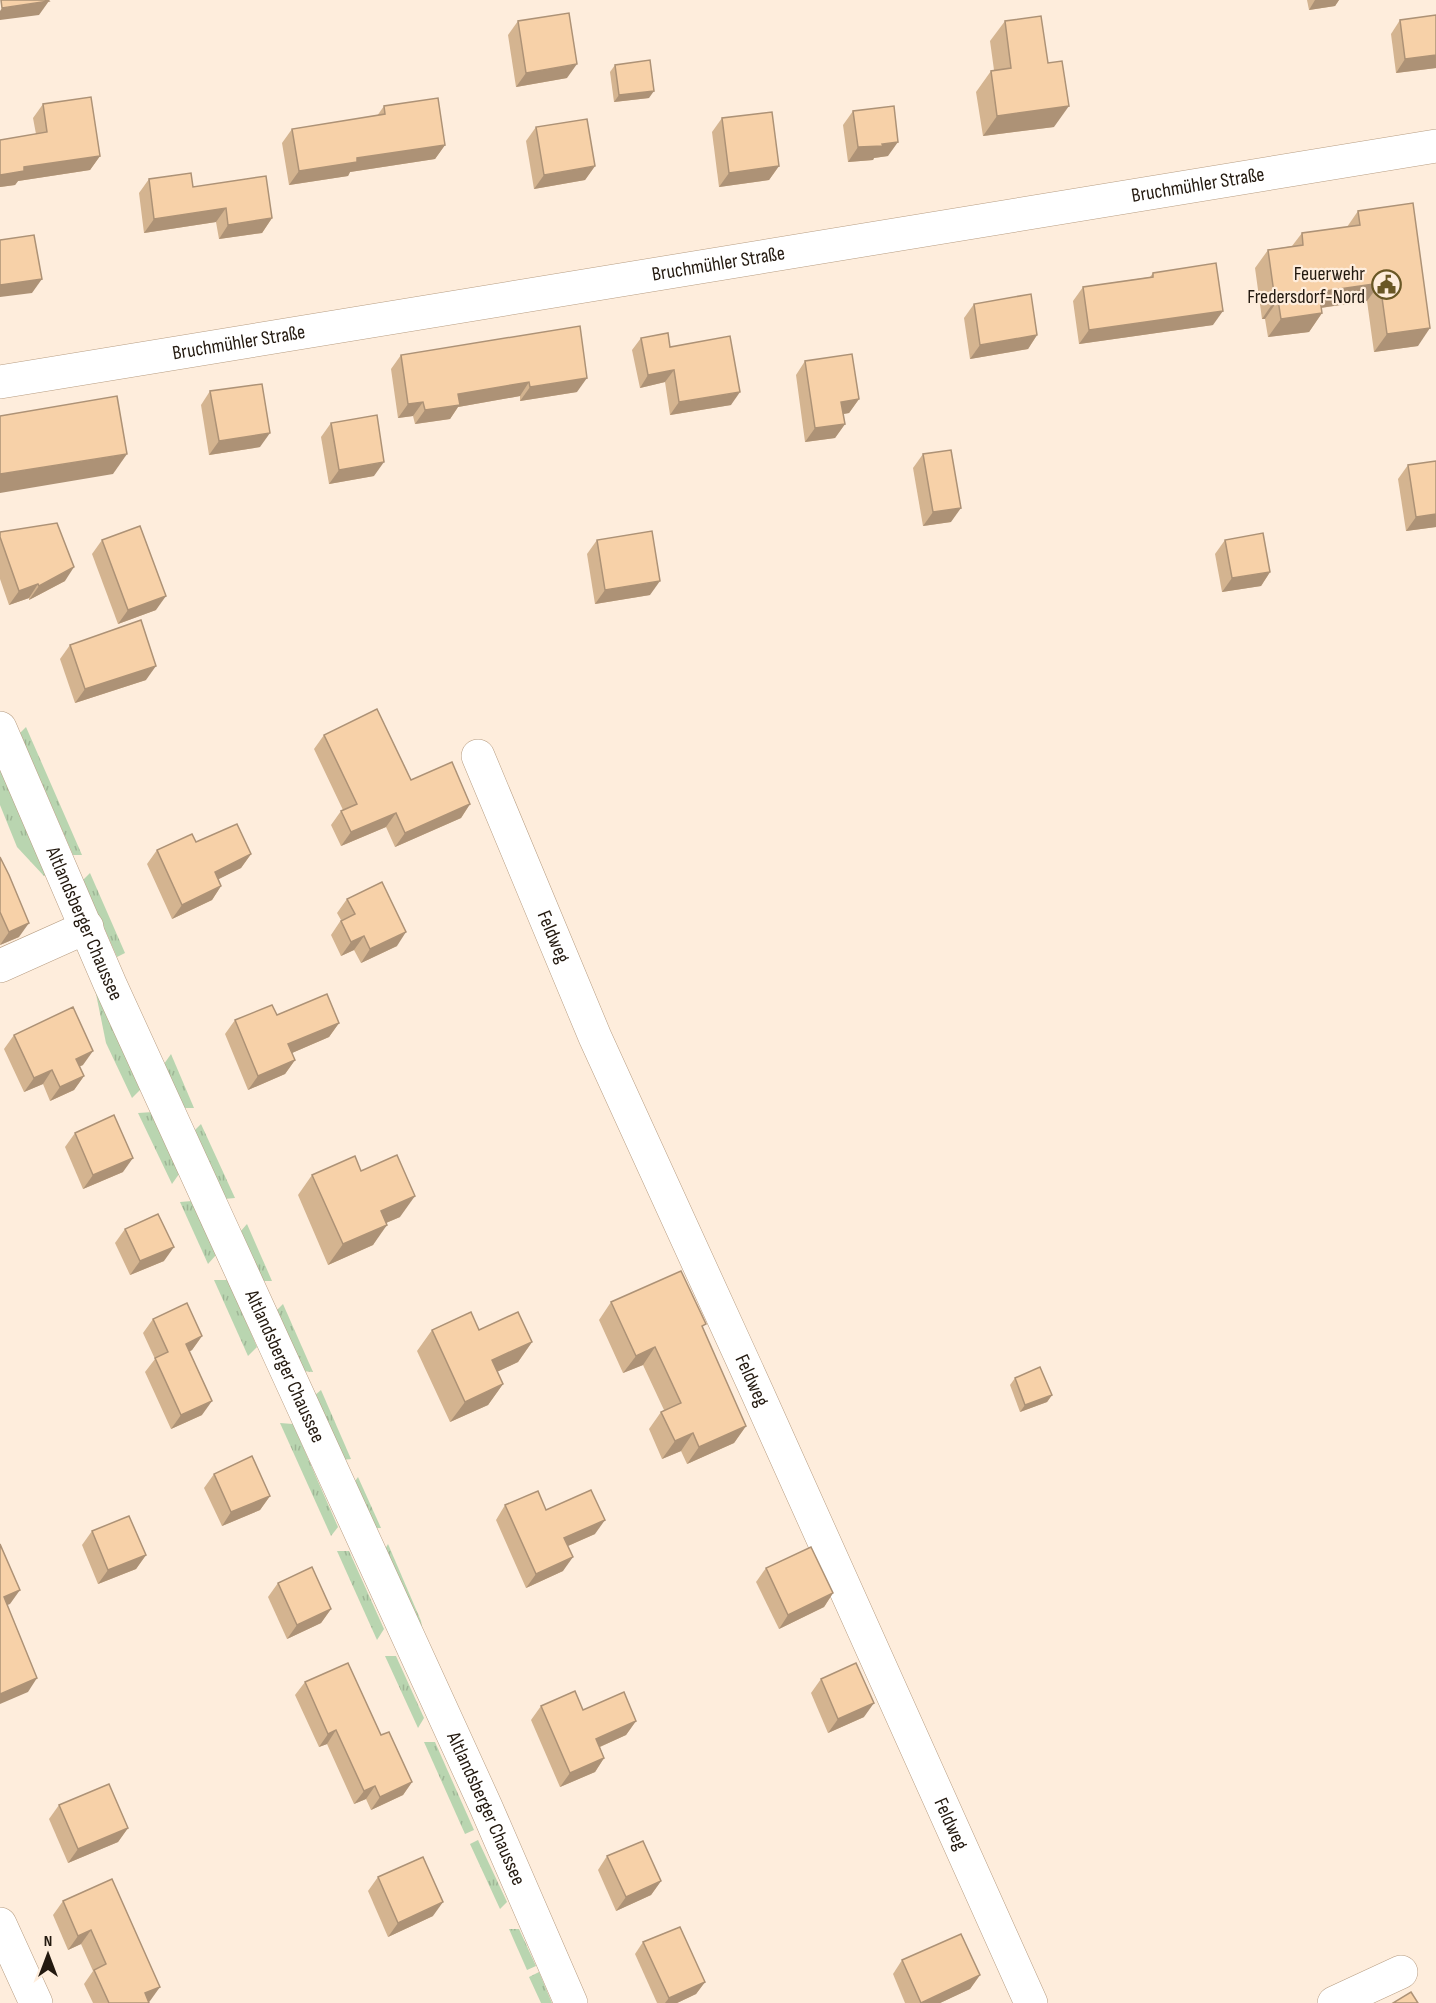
<svg xmlns="http://www.w3.org/2000/svg" width="1436" height="2003" font-family="'Sofia Sans Condensed',sans-serif">
<style>
.grass{fill:url(#grass-tufts)}
.lines{fill:none;stroke-linecap:round;stroke-linejoin:round}
.minor-casing{stroke:#b79d82;stroke-width:34}
.major-casing{stroke:#b79d82;stroke-width:34}
.minor{stroke:#fff;stroke-width:33}
.major{stroke:#fff;stroke-width:33}
.wall{fill:#d4b490}
.shaded-wall{fill:#ad9276}
.building{fill:#f7d1a8;stroke:#ad9276;stroke-width:1.5}
.labels{text-anchor:middle;dominant-baseline:central;stroke-width:4.5;stroke-linejoin:round;paint-order:stroke}
.street-label{font-size:20px;fill:#23190f;stroke:#feeddc}
.poi-label{font-size:20px;fill:#23190f;stroke:#feeddc;text-anchor:end}
</style>
<defs>
<pattern id="grass-tufts" width="24" height="20" patternUnits="userSpaceOnUse" patternTransform="scale(1.5)"><rect width="24" height="20" fill="#b9d5b0"/><path d="M3 7l-1-3M5 7V3M7 7l1-3M15 17l-1-3M17 17v-4M19 17l1-3" fill="none" stroke="#9fb696"/></pattern>
</defs>
<rect width="100%" height="100%" fill="#feeddc"/>
<g class="grass">
<polygon points="26,727 82,855 73,855 20,733"/>
<polygon points="0,761 48,874 44,876 17,847 0,805"/>
<polygon points="90,873 125,953 117,957 83,880"/>
<polygon points="95,989 141,1089 132,1098 106,1043"/>
<polygon points="171,1054 194,1108 184,1108 164,1064"/>
<polygon points="153,1112 179,1174 172,1184 138,1113"/>
<polygon points="201,1124 235,1198 224,1199 194,1131"/>
<polygon points="192,1201 216,1255 208,1264 180,1202"/>
<polygon points="247,1224 272,1281 262,1281 240,1232"/>
<polygon points="214,1280 228,1280 257,1347 248,1356"/>
<polygon points="283,1304 313,1372 302,1371 276,1311"/>
<polygon points="321,1390 351,1459 342,1460 314,1396"/>
<polygon points="280,1423 293,1424 338,1527 331,1536"/>
<polygon points="358,1477 381,1528 372,1528 353,1484"/>
<polygon points="388,1544 421,1621 423,1632 383,1553"/>
<polygon points="337,1551 349,1551 384,1629 377,1640"/>
<polygon points="385,1656 396,1656 424,1718 418,1728"/>
<polygon points="424,1742 435,1742 474,1830 465,1834"/>
<polygon points="478,1840 507,1902 500,1909 470,1844"/>
<polygon points="509,1929 519,1929 536,1966 527,1970"/>
<polygon points="539,1972 552,2003 541,2003 529,1977"/>
</g>
<g class="lines">
<defs>
<g id="minor">
<path id="s1" d="M0 382 1436 146"/>
<path id="s2" d="M478 756 595 1037 757 1392 1031 2003"/>
<polyline points="0,966 87,927"/>
<polyline points="0,1924 36,2003"/>
<polyline points="1334,2003 1401,1972"/>
</g>
<g id="major">
<path id="s3" d="M0 728 110 984 486 1807 571 2003"/>
</g>
</defs>
<use href="#minor" class="minor-casing"/>
<use href="#major" class="major-casing"/>
<use href="#minor" class="minor"/>
<use href="#major" class="major"/>
</g>
<g class="wall">
<polygon points="1307,0 1339,0 1335,6 1309,10"/>
<polygon points="1436,15 1436,68 1396,73 1391,34 1400,20"/>
<polygon points="518,21 567,78 516,87 508,35"/>
<polygon points="1005,21 1048,63 1054,127 983,136 976,92 991,71 994,70 990,41"/>
<polygon points="615,65 649,98 614,102 610,72"/>
<polygon points="43,104 100,156 90,170 18,181 15,185 0,187 0,140 36,134 33,118"/>
<polygon points="384,106 445,145 435,159 350,172 348,176 289,185 282,143 292,129 377,116"/>
<polygon points="853,111 888,156 874,158 873,160 848,162 843,125"/>
<polygon points="722,118 779,166 769,180 719,187 712,132"/>
<polygon points="536,127 595,166 585,180 534,189 526,141"/>
<polygon points="149,179 193,187 272,218 262,233 219,239 216,222 144,233 139,193"/>
<polygon points="1358,211 1418,346 1374,352 1367,301 1321,308 1322,313 1309,332 1268,337 1265,319 1262,319 1255,268 1268,250 1292,246 1302,233 1347,227"/>
<polygon points="1153,273 1213,325 1079,344 1073,301 1083,287 1150,277"/>
<polygon points="974,304 1037,335 1028,349 970,359 964,318"/>
<polygon points="641,338 670,347 731,405 670,415 665,382 640,388 632,350"/>
<polygon points="401,355 577,392 520,401 520,396 458,407 450,419 415,424 413,416 398,418 391,369"/>
<polygon points="805,361 859,399 849,413 843,414 845,424 835,438 805,442 796,375"/>
<polygon points="210,391 260,447 209,455 201,405"/>
<polygon points="331,423 374,476 329,484 321,437"/>
<polygon points="923,454 951,522 923,526 913,468"/>
<polygon points="1408,465 1436,527 1406,531 1398,479"/>
<polygon points="0,532 65,581 29,600 29,598 9,605 0,579"/>
<polygon points="102,540 156,610 118,624 92,554"/>
<polygon points="597,540 650,595 595,604 587,554"/>
<polygon points="1225,540 1270,572 1261,586 1222,592 1215,554"/>
<polygon points="70,645 146,680 75,703 60,659"/>
<polygon points="324,735 411,780 470,804 461,818 395,847 386,827 341,846 331,825 341,811 343,810 314,749"/>
<polygon points="196,842 251,854 241,868 218,879 221,886 212,900 172,919 147,864 157,850"/>
<polygon points="0,857 19,937 0,945"/>
<polygon points="347,899 397,946 361,963 354,950 341,956 331,935 341,920 337,913"/>
<polygon points="277,1015 339,1023 329,1037 292,1053 295,1060 285,1074 248,1090 225,1034 235,1020"/>
<polygon points="14,1035 83,1065 79,1066 84,1076 74,1090 50,1101 43,1084 24,1092 4,1049"/>
<polygon points="75,1133 123,1172 83,1189 65,1147"/>
<polygon points="361,1171 400,1217 386,1223 373,1245 328,1265 298,1195 312,1175"/>
<polygon points="125,1229 164,1261 130,1275 115,1243"/>
<polygon points="611,1302 703,1329 746,1426 734,1443 687,1464 681,1451 662,1459 649,1429 661,1412 664,1410 643,1365 623,1373 599,1320"/>
<polygon points="153,1319 202,1336 192,1350 189,1352 202,1415 171,1429 145,1372 155,1359 143,1333"/>
<polygon points="432,1330 479,1330 532,1342 518,1362 497,1372 503,1384 488,1405 450,1422 417,1351"/>
<polygon points="1015,1378 1052,1395 1047,1402 1020,1412 1010,1385"/>
<polygon points="214,1474 270,1496 260,1510 222,1526 204,1488"/>
<polygon points="505,1505 546,1510 595,1534 568,1546 563,1571 526,1588 496,1520"/>
<polygon points="92,1531 146,1555 136,1569 98,1584 82,1545"/>
<polygon points="766,1568 833,1593 824,1607 779,1629 756,1582"/>
<polygon points="278,1583 331,1609 321,1623 287,1639 268,1597"/>
<polygon points="821,1679 864,1717 828,1733 811,1693"/>
<polygon points="305,1682 381,1735 412,1782 403,1795 371,1810 366,1799 354,1804 327,1744 319,1747 295,1695"/>
<polygon points="541,1706 583,1710 636,1721 626,1735 600,1747 604,1758 595,1772 560,1787 531,1720"/>
<polygon points="59,1805 128,1828 118,1842 68,1863 49,1819"/>
<polygon points="607,1856 661,1881 651,1895 616,1911 598,1870"/>
<polygon points="378,1877 433,1916 388,1937 368,1891"/>
<polygon points="112,1879 150,2001 149,2002 149,2003 93,2003 84,1984 93,1971 81,1944 68,1950 53,1915 63,1901"/>
<polygon points="643,1942 705,1982 696,1994 677,2003 657,2003 635,1954"/>
<polygon points="902,1960 980,1975 970,1989 940,2003 905,2003 893,1974"/>
</g>
<g class="shaded-wall">
<polygon points="1315,0 1339,0 1335,6 1309,10"/>
<polygon points="49,1 39,15 0,20 0,11 2,8"/>
<polygon points="1436,55 1436,68 1396,73 1405,59"/>
<polygon points="577,64 567,78 516,87 526,73"/>
<polygon points="654,91 649,98 614,102 619,95"/>
<polygon points="1069,106 1054,127 983,136 997,116"/>
<polygon points="898,142 888,156 874,158 873,160 848,162 858,147"/>
<polygon points="445,145 435,159 350,172 348,176 289,185 299,171 357,158"/>
<polygon points="100,156 90,170 18,181 15,185 0,187 0,175 24,167"/>
<polygon points="595,166 585,180 534,189 544,175"/>
<polygon points="779,166 769,180 719,187 729,173"/>
<polygon points="226,208 216,222 144,233 154,219"/>
<polygon points="272,218 262,233 219,239 228,225"/>
<polygon points="42,279 32,293 0,297 0,285"/>
<polygon points="1380,283 1367,301 1306,310 1319,292"/>
<polygon points="1275,300 1278,300 1265,319 1262,319"/>
<polygon points="1223,311 1213,325 1079,344 1089,330"/>
<polygon points="1322,313 1309,332 1268,337 1281,319"/>
<polygon points="1430,328 1418,346 1374,352 1387,334"/>
<polygon points="1037,335 1028,349 970,359 980,345"/>
<polygon points="674,370 665,382 640,388 648,375"/>
<polygon points="587,378 577,392 520,401 530,387"/>
<polygon points="529,382 520,396 458,407 450,419 415,424 425,410 458,394"/>
<polygon points="740,392 731,405 670,415 679,402"/>
<polygon points="859,399 849,413 832,416 841,402"/>
<polygon points="423,402 413,416 398,418 408,404"/>
<polygon points="845,424 835,438 805,442 815,428"/>
<polygon points="270,433 260,447 209,455 219,441"/>
<polygon points="127,454 113,474 0,493 0,474"/>
<polygon points="384,462 374,476 329,484 339,470"/>
<polygon points="961,508 951,522 923,526 933,512"/>
<polygon points="1436,514 1436,527 1406,531 1416,517"/>
<polygon points="74,567 65,581 29,600 39,586"/>
<polygon points="1270,572 1261,586 1222,592 1232,578"/>
<polygon points="660,581 650,595 595,604 605,590"/>
<polygon points="38,584 29,598 9,605 19,591"/>
<polygon points="166,596 156,610 118,624 128,610"/>
<polygon points="156,666 146,680 75,703 85,689"/>
<polygon points="470,804 461,818 395,847 405,833"/>
<polygon points="396,813 386,827 341,846 351,832"/>
<polygon points="251,854 241,868 205,886 215,872"/>
<polygon points="221,886 212,900 172,919 182,905"/>
<polygon points="29,923 19,937 0,945 9,932"/>
<polygon points="406,932 397,946 361,963 370,949"/>
<polygon points="364,936 354,950 341,956 351,942"/>
<polygon points="339,1023 329,1037 278,1059 288,1044"/>
<polygon points="93,1051 83,1065 66,1073 76,1059"/>
<polygon points="295,1060 285,1074 248,1090 258,1076"/>
<polygon points="52,1070 43,1084 24,1092 34,1078"/>
<polygon points="84,1076 74,1090 50,1101 60,1087"/>
<polygon points="133,1158 123,1172 83,1189 93,1175"/>
<polygon points="415,1196 400,1217 367,1231 381,1211"/>
<polygon points="387,1225 373,1245 328,1265 343,1244"/>
<polygon points="174,1247 164,1261 130,1275 140,1261"/>
<polygon points="202,1336 192,1350 176,1358 186,1344"/>
<polygon points="532,1342 518,1362 477,1381 492,1360"/>
<polygon points="655,1347 643,1365 623,1373 636,1356"/>
<polygon points="503,1384 488,1405 450,1422 465,1402"/>
<polygon points="1052,1395 1047,1402 1020,1412 1025,1405"/>
<polygon points="212,1401 202,1415 171,1429 181,1415"/>
<polygon points="746,1426 734,1443 687,1464 699,1447"/>
<polygon points="693,1433 681,1451 662,1459 675,1441"/>
<polygon points="270,1496 260,1510 222,1526 231,1512"/>
<polygon points="605,1520 595,1534 554,1552 564,1538"/>
<polygon points="146,1555 136,1569 98,1584 108,1570"/>
<polygon points="573,1557 563,1571 526,1588 536,1574"/>
<polygon points="20,1590 10,1604 0,1608 4,1597"/>
<polygon points="833,1593 824,1607 779,1629 788,1615"/>
<polygon points="331,1609 321,1623 287,1639 297,1625"/>
<polygon points="37,1678 28,1692 0,1704 0,1694"/>
<polygon points="874,1703 864,1717 828,1733 838,1719"/>
<polygon points="636,1721 626,1735 586,1753 596,1739"/>
<polygon points="336,1730 327,1744 319,1747 328,1734"/>
<polygon points="604,1758 595,1772 560,1787 570,1773"/>
<polygon points="412,1782 403,1795 371,1810 380,1797"/>
<polygon points="375,1786 366,1799 354,1804 364,1791"/>
<polygon points="128,1828 118,1842 68,1863 78,1849"/>
<polygon points="661,1881 651,1895 616,1911 626,1897"/>
<polygon points="443,1902 433,1916 388,1937 398,1923"/>
<polygon points="91,1930 81,1944 68,1950 78,1936"/>
<polygon points="980,1975 970,1989 940,2003 920,2003"/>
<polygon points="705,1982 696,1994 677,2003 665,2003 669,1998"/>
<polygon points="160,1987 150,2001 145,2003 145,1993"/>
</g>
<g class="building">
<polygon points="1,0 48,0 49,1 2,8"/>
<polygon points="569,13 577,64 526,73 518,21"/>
<polygon points="1436,15 1436,55 1405,59 1400,20"/>
<polygon points="1041,16 1048,63 1062,61 1069,106 997,116 991,71 1011,68 1005,21"/>
<polygon points="650,60 654,91 619,95 615,65"/>
<polygon points="91,97 100,156 24,167 24,171 0,175 0,140 47,132 43,104"/>
<polygon points="438,98 445,145 357,158 357,162 299,171 292,129 385,114 384,106"/>
<polygon points="894,106 898,142 882,144 883,146 858,147 853,111"/>
<polygon points="772,112 779,166 729,173 722,118"/>
<polygon points="587,119 595,166 544,175 536,127"/>
<polygon points="191,173 193,187 266,176 272,218 228,225 226,208 154,219 149,179"/>
<polygon points="1413,203 1430,328 1387,334 1380,283 1319,292 1322,313 1281,319 1278,300 1275,300 1268,250 1303,245 1302,233 1360,225 1358,211"/>
<polygon points="34,235 42,279 0,285 0,240"/>
<polygon points="1216,263 1223,311 1089,330 1083,287 1153,277 1153,273"/>
<polygon points="1031,294 1037,335 980,345 974,304"/>
<polygon points="580,326 587,378 530,387 529,382 458,394 460,405 425,410 423,402 408,404 401,355"/>
<polygon points="668,333 670,347 730,336 740,392 679,402 674,370 648,375 641,338"/>
<polygon points="852,354 859,399 841,402 845,424 815,428 805,361"/>
<polygon points="262,384 270,433 219,441 210,391"/>
<polygon points="117,396 127,454 0,474 0,416"/>
<polygon points="377,415 384,462 339,470 331,423"/>
<polygon points="951,450 961,508 933,512 923,454"/>
<polygon points="1436,461 1436,514 1416,517 1408,465"/>
<polygon points="57,523 74,567 39,586 38,584 19,591 0,537 0,532"/>
<polygon points="140,526 166,596 128,610 102,540"/>
<polygon points="652,531 660,581 605,590 597,540"/>
<polygon points="1263,533 1270,572 1232,578 1225,540"/>
<polygon points="141,620 156,666 85,689 70,645"/>
<polygon points="377,709 411,780 452,762 470,804 405,833 396,813 351,832 341,811 357,804 324,735"/>
<polygon points="237,824 251,854 215,872 221,886 182,905 157,850 192,834 196,842"/>
<polygon points="0,857 9,875 29,923 9,932 0,912"/>
<polygon points="382,882 406,932 370,949 364,936 351,942 341,921 355,914 347,899"/>
<polygon points="327,994 339,1023 288,1044 295,1060 258,1076 235,1020 272,1005 277,1015"/>
<polygon points="73,1007 93,1051 76,1059 84,1076 60,1087 52,1070 34,1078 14,1035"/>
<polygon points="114,1115 133,1158 93,1175 75,1133"/>
<polygon points="397,1155 415,1196 381,1211 387,1225 343,1244 312,1175 355,1156 361,1171"/>
<polygon points="158,1214 174,1247 140,1261 125,1229"/>
<polygon points="681,1271 706,1324 702,1326 746,1426 699,1447 693,1433 675,1441 661,1412 681,1403 655,1347 636,1356 611,1302"/>
<polygon points="187,1303 202,1336 186,1344 212,1401 181,1415 155,1358 168,1352 153,1319"/>
<polygon points="471,1312 479,1330 518,1312 532,1342 492,1360 503,1384 465,1402 432,1330"/>
<polygon points="1040,1367 1052,1395 1025,1405 1015,1378"/>
<polygon points="252,1456 270,1496 231,1512 214,1474"/>
<polygon points="591,1490 605,1520 564,1538 573,1557 536,1574 505,1505 538,1491 546,1510"/>
<polygon points="129,1516 146,1555 108,1570 92,1531"/>
<polygon points="0,1544 20,1590 4,1597 37,1678 0,1694"/>
<polygon points="811,1547 833,1593 788,1615 766,1568"/>
<polygon points="312,1567 331,1609 297,1625 278,1583"/>
<polygon points="348,1663 381,1735 389,1732 412,1782 380,1797 375,1786 364,1791 336,1730 328,1734 305,1682"/>
<polygon points="856,1663 874,1703 838,1719 821,1679"/>
<polygon points="575,1691 583,1710 624,1692 636,1721 596,1739 604,1758 570,1773 541,1706"/>
<polygon points="109,1784 128,1828 78,1849 59,1805"/>
<polygon points="643,1841 661,1881 626,1897 607,1856"/>
<polygon points="423,1857 443,1902 398,1923 378,1877"/>
<polygon points="112,1879 160,1987 145,1993 149,2003 109,2003 94,1970 106,1964 91,1930 78,1936 63,1901"/>
<polygon points="680,1927 705,1982 669,1998 643,1942"/>
<polygon points="961,1934 980,1975 921,2003 902,1960"/>
<polygon points="1411,1992 1418,2003 1393,2003"/>
</g>
<defs>
<symbol id="civic-ring" viewBox="-11 -11 22 22"><circle r="9.5" fill="#feeddc" stroke="#695725" stroke-width="1.5"/><path d="M-.6-6.5H3V-4.5H.6V-3L4-1V1h2V6H-6V1h2V-1L-.6-3ZM-1.2 2.5V6h2.4V2.5Z" fill="#695725"/></symbol>
</defs>
<g fill-rule="evenodd">
<use href="#civic-ring" x="1370" y="268" width="33" height="33"/>
</g>
<g class="labels">
<g class="street-label">
<text stroke="none"><textPath href="#s1" startOffset="1214">Bruchmühler Straße</textPath></text>
<text stroke="none"><textPath href="#s1" startOffset="728">Bruchmühler Straße</textPath></text>
<text stroke="none"><textPath href="#s1" startOffset="242">Bruchmühler Straße</textPath></text>
<text stroke="none"><textPath href="#s3" startOffset="213">Altlandsberger Chaussee</textPath></text>
<text stroke="none"><textPath href="#s2" startOffset="196">Feldweg</textPath></text>
<text stroke="none"><textPath href="#s3" startOffset="699">Altlandsberger Chaussee</textPath></text>
<text stroke="none"><textPath href="#s2" startOffset="682">Feldweg</textPath></text>
<text stroke="none"><textPath href="#s3" startOffset="1185">Altlandsberger Chaussee</textPath></text>
<text stroke="none"><textPath href="#s2" startOffset="1168">Feldweg</textPath></text>
</g>
<g class="poi-label">
<text x="1365" y="274">Feuerwehr<tspan x="1365" dy="23">Fredersdorf-Nord</tspan></text>
</g>
</g>
<g transform="translate(48 1955)" stroke="#feeddc" stroke-width="4.5" paint-order="stroke">
<path d="M0-4.5L10 22L0 15L-10 22Z" fill="#23190f"/>
<text y="-9" font-size="16" font-weight="bold" text-anchor="middle" fill="#23190f">N</text>
</g>
</svg>
